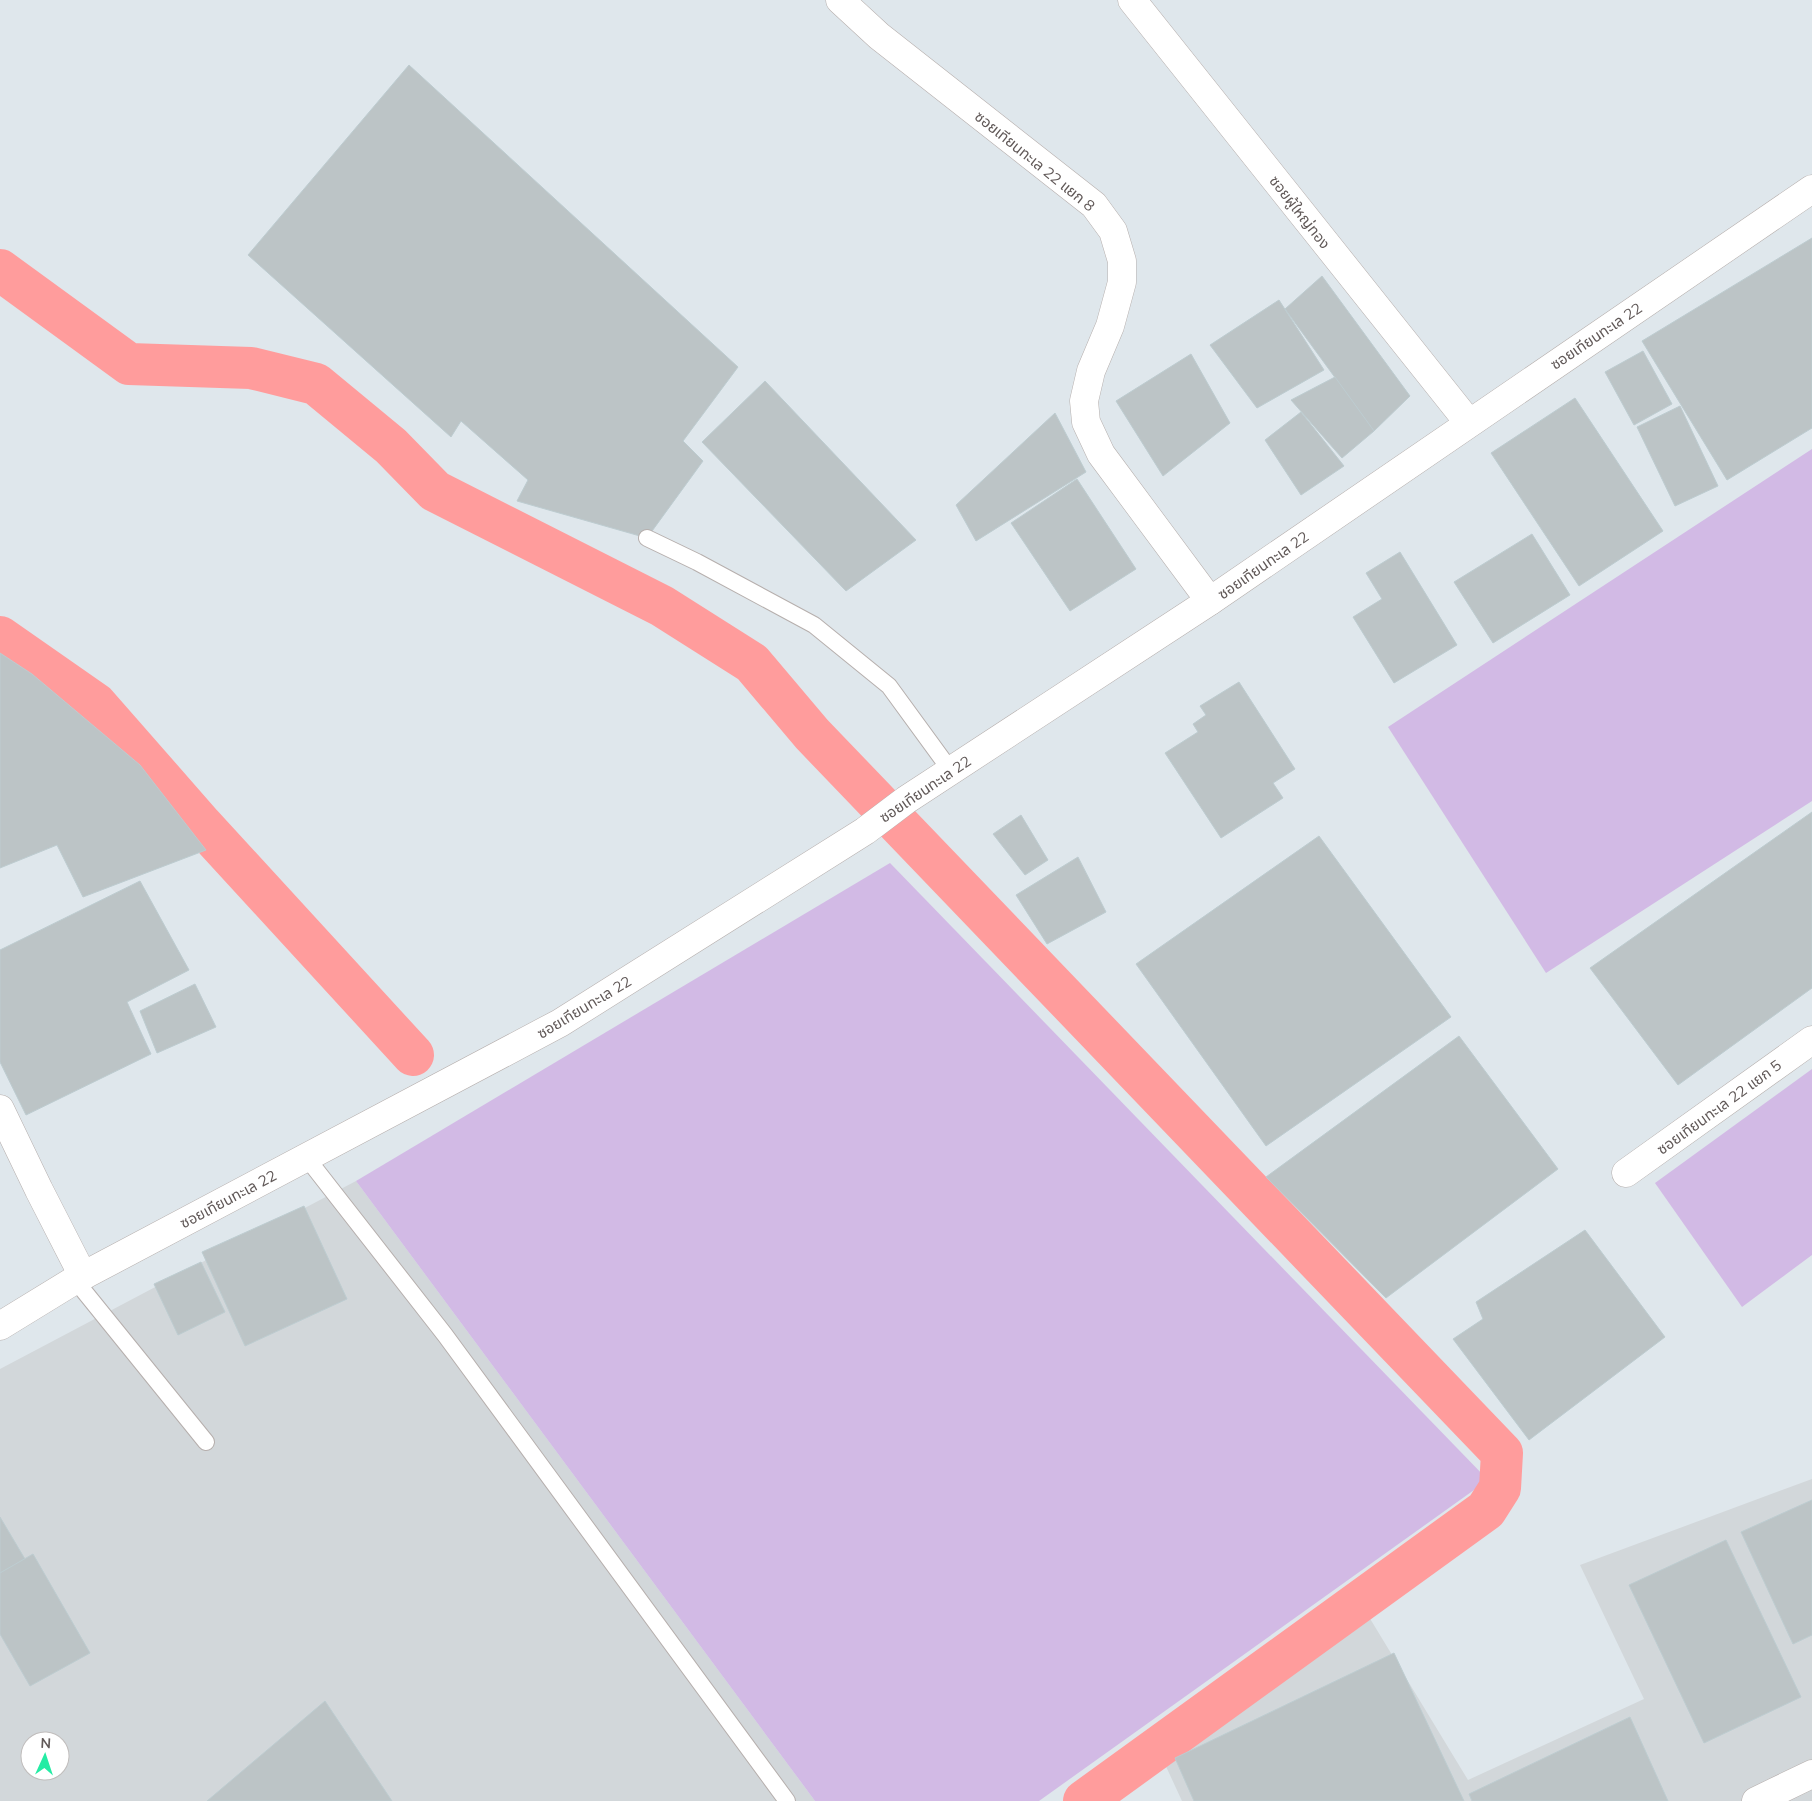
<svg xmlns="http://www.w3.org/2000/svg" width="1812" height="1801" font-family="Mulish,'Noto Sans Thai',sans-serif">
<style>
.industrial{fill:#d2d7da;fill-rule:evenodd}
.green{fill:#d2bae5}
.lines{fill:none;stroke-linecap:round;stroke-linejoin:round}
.canal{stroke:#ff9c9c;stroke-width:42}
.building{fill:#bcc4c6;stroke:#bdccd0}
.service-casing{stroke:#b6afad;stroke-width:18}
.minor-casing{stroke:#b6afad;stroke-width:29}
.service{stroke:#fff;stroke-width:16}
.minor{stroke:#fff;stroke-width:28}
.labels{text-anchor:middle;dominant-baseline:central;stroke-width:5;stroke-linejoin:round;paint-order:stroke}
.street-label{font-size:15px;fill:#615958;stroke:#fff}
</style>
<rect width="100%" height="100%" fill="#dfe7ec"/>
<g class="industrial">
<path d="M356 1181 815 1801H0V1369ZM30 1741H60V1771H30Z"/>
<polygon points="1812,1479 1812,1801 1182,1801 1163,1760 1366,1612 1468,1780 1644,1699 1580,1565"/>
</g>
<g class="green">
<polygon points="1812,449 1812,801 1546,973 1388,727"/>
<polygon points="890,863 1488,1480 1039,1801 815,1801 356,1181"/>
<polygon points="1812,1069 1812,1255 1742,1307 1655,1183"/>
</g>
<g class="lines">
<g class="canal">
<polyline points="0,270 129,364 251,368 316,384 391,446 435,491 662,606 752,663 812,734 1502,1453 1500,1488 1486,1510 1084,1801"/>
<polyline points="0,637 96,704 202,825 413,1055"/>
</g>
</g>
<g class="building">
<polygon points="409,65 738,367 683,441 703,461 647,538 517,501 528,480 461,421 451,437 248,255"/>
<polygon points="1812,238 1812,428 1727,480 1642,341"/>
<polygon points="1322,276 1410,396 1374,431 1285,309"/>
<polygon points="1279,300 1324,370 1257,408 1210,345"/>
<polygon points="1643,351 1672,404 1634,425 1605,372"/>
<polygon points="1191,354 1230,423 1163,476 1116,401"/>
<polygon points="1335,377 1374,431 1342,458 1291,400"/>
<polygon points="765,381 916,540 846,591 702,442"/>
<polygon points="1575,398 1663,531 1579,586 1491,453"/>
<polygon points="1680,406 1718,486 1675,506 1637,427"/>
<polygon points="1301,412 1344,466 1301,495 1265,440"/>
<polygon points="1055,413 1086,472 976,541 956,505"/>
<polygon points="1077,479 1136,569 1070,611 1011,523"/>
<polygon points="1532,534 1570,595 1493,643 1454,582"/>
<polygon points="1400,552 1457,645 1394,683 1353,617 1382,599 1366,573"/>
<polygon points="0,653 32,674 140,765 206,850 83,897 57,845 0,868"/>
<polygon points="1239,682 1295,769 1273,783 1283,798 1221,838 1165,753 1198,732 1193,724 1206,715 1200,706"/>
<polygon points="1812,812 1812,988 1678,1085 1590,968"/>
<polygon points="1021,815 1048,860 1025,875 993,834"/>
<polygon points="1319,836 1451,1017 1266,1146 1136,964"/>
<polygon points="1078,857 1106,912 1047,944 1016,895"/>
<polygon points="140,881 189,970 127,1002 151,1054 26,1115 0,1062 0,950"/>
<polygon points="195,984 216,1027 157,1053 140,1011"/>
<polygon points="1459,1036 1558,1169 1386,1298 1266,1177"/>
<polygon points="304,1206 347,1299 245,1346 202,1252"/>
<polygon points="1585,1230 1665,1337 1529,1440 1453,1339 1483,1319 1476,1302"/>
<polygon points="201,1262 225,1312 178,1335 154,1284"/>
<polygon points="1812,1500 1812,1635 1793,1644 1741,1532"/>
<polygon points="0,1517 25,1559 0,1573"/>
<polygon points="1726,1540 1801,1697 1704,1743 1629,1585"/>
<polygon points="33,1554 90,1653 30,1686 0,1634 0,1573"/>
<polygon points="1394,1653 1464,1801 1194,1801 1175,1758"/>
<polygon points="325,1701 392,1801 207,1801"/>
<polygon points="1630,1717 1668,1801 1472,1801 1469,1794"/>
</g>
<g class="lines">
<defs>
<g id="service">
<polyline points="647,538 697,562 814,625 889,686 951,771"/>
<polyline points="306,1157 445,1335 787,1801"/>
<polyline points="75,1280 206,1442"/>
</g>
<g id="minor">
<polyline points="840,0 879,36 1094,205 1113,231 1122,261 1122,282 1110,326 1091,371 1084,401 1086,422 1101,454 1210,601"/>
<polyline points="1132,0 1469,423"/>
<polyline points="0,1109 39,1190 83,1276"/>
<polyline points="1626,1173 1812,1040"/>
<polyline points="0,1326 75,1280 560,1023 865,831 906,800 1210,601 1812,189"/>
<polyline points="1756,1801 1812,1774"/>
</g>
</defs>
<use href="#service" class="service-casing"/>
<use href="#minor" class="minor-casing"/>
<use href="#service" class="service"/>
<use href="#minor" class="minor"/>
</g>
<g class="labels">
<g class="street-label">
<text transform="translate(1035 161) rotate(39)">ซอยเทียนทะเล 22 แยก 8</text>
<text transform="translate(1300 212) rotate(52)">ซอยผู้ใหญ่ทอง</text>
<text transform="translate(1596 336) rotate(-34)">ซอยเทียนทะเล 22</text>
<text transform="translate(1263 565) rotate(-35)">ซอยเทียนทะเล 22</text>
<text transform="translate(925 789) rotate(-34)">ซอยเทียนทะเล 22</text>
<text transform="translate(584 1007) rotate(-31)">ซอยเทียนทะเล 22</text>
<text transform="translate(1719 1107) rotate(-36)">ซอยเทียนทะเล 22 แยก 5</text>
<text transform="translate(228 1199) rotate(-28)">ซอยเทียนทะเล 22</text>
</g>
</g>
<g transform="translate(45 1756) rotate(3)"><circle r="24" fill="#ffffff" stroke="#c0bdbc"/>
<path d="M0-4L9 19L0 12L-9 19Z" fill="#24eca4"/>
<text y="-8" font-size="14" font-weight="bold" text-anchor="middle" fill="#615958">N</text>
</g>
</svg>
